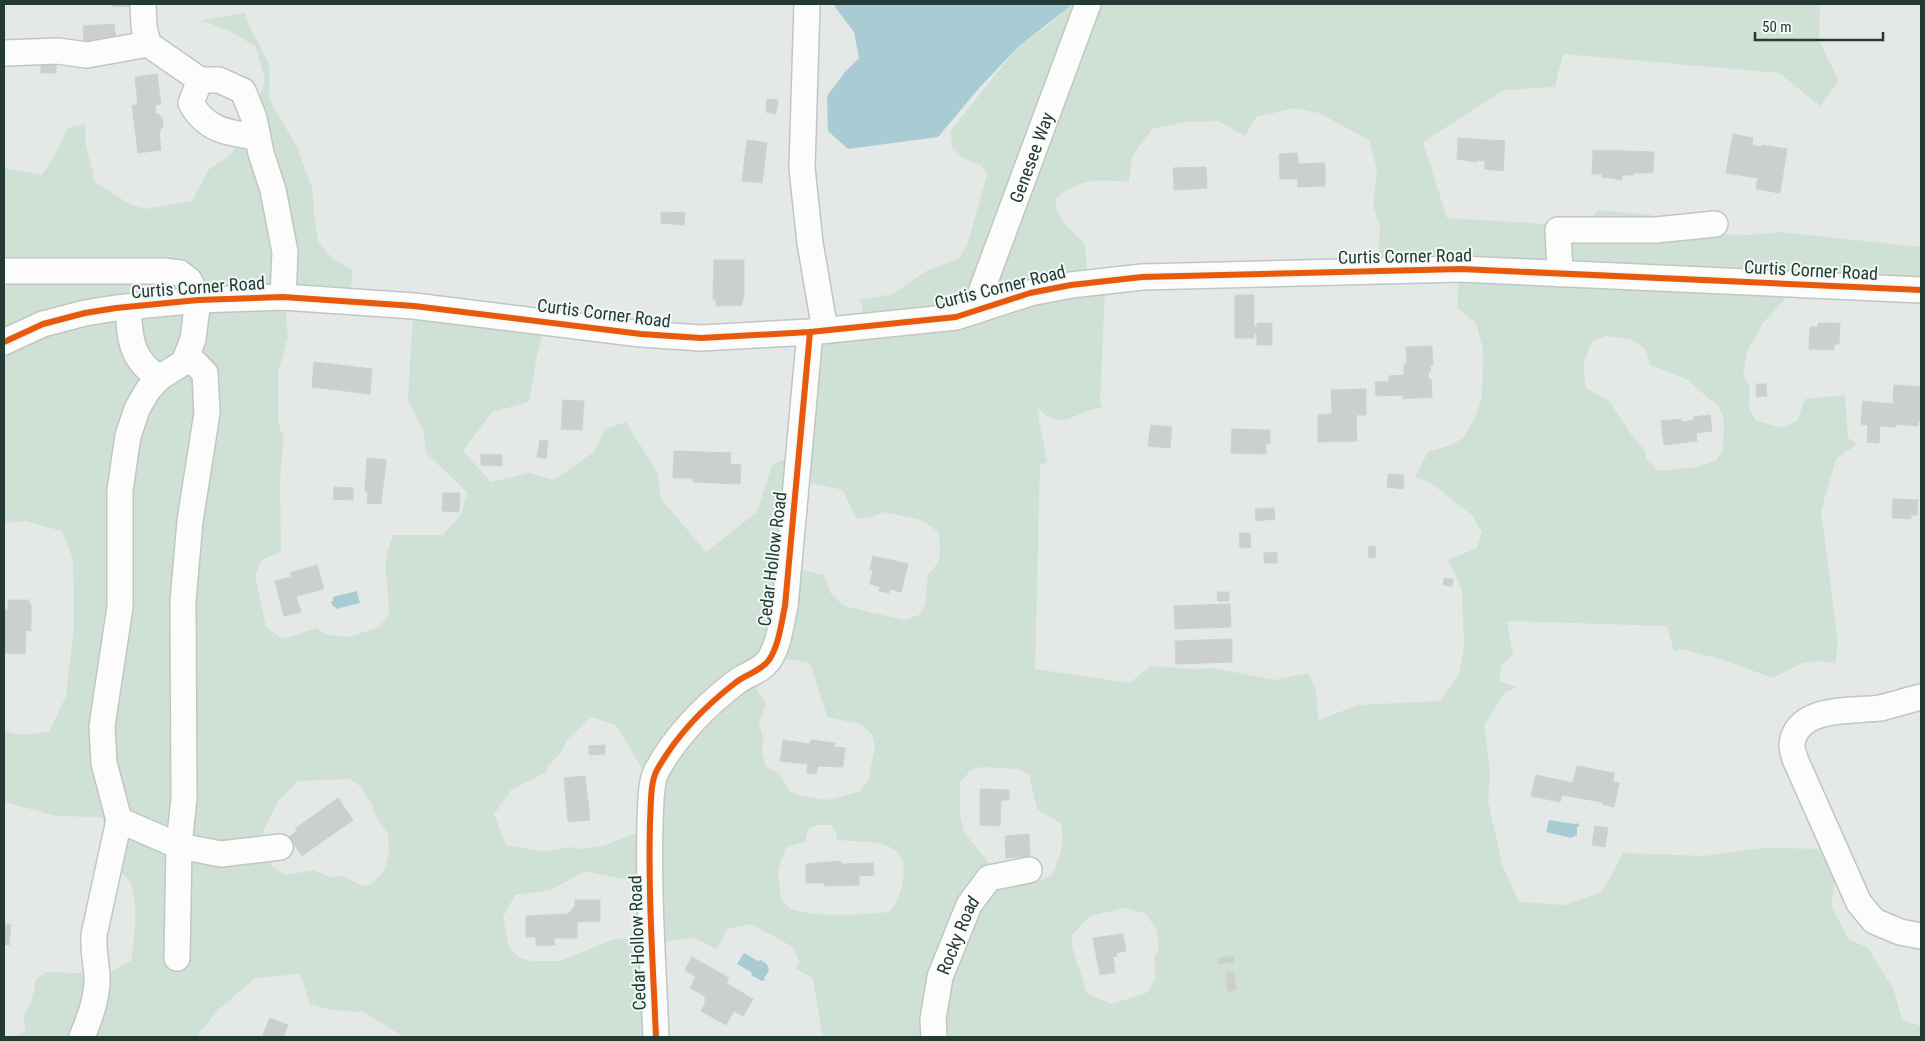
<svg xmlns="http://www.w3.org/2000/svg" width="1925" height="1041" font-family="'Roboto Condensed',sans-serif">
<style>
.green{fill:#cfe0d5;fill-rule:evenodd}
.water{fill:#a9cbd3}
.building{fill:#cbd0ce;stroke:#cdd2d0}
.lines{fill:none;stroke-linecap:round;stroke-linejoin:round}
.minor-casing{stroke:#c1c6c4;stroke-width:28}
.minor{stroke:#fbfcfb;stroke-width:25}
.cycleway-casing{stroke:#f2f8f5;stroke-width:9}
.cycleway{stroke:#e8590c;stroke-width:6}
.labels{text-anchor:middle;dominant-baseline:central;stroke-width:4;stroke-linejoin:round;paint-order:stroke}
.street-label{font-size:18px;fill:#243a35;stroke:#f2f8f5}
</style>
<rect width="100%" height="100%" fill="#e4e9e7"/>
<path class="green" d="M1066 4H1074L1075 9 1087 4H1820L1819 41 1839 81 1820 106 1779 73 1563 54 1555 87 1504 90 1423 142 1447 218 1594 227 1591 219 1598 210 1652 215 1656 220 1718 234 1748 235 1780 232 1921 247V286L1788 283 1784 300 1763 323 1747 351 1743 376 1750 386 1749 407 1755 420 1782 428 1797 421 1805 399 1845 395 1848 438 1857 444 1836 459 1821 511 1838 642 1835 663 1818 661 1803 663 1773 678 1720 659 1682 649 1674 652 1667 626 1507 621 1513 655 1501 665 1499 681 1517 687 1504 693 1484 726 1490 770 1488 802 1503 867 1519 902 1564 905 1599 893 1606 885 1623 853 1704 856 1763 848 1839 849 1831 906 1849 940 1867 947 1894 990 1902 1020 1921 1026V1037H833L822 1034 813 978 796 969 799 961 793 947 751 924 727 929 717 949 694 938 661 942 659 1037H404L364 1012 332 1010 310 1004 300 974 255 978 218 1010 199 1033V1037H13L25 1032 24 1016 32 999 36 980 45 972 106 974 131 961C134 942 140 894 128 879 124 874 117 871 112 868L111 848 102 817 57 816 4 802V731L20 735 49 732 66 696 74 628 73 559 62 531 25 521 4 523V168L42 175 57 151 67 128 85 124 86 146 95 182 131 205 146 209 192 201 209 169 230 156 243 134 247 114 262 91 265 80 256 47 230 31 200 20 245 13 249 25 269 64V99L297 147 312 188 315 223 319 243 333 259 353 270 349 306 285 305 288 337 278 373V418L280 429 284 436 280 480 281 551 262 560 255 575 266 627 281 638 290 637 316 628 328 635 349 637 379 627 389 615 387 578 385 570 388 549 393 535H443L461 515 467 492 426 453 424 432 408 400 413 313 545 326 537 355 529 402 492 412 463 451 491 482 529 473 554 480 595 451 605 429 626 422 658 474 661 499 706 552 757 512 772 465 785 459H801L817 340 859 333 863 307 859 300 893 294 926 271 958 259 967 246 987 174 981 165 963 158 952 147 951 130 1017 48 1059 17ZM1294 108 1319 113 1369 140 1377 169 1373 204 1380 227 1378 267H1460L1457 308 1476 323 1483 350 1482 396 1476 416 1463 438 1451 445 1428 452 1415 477 1431 483 1472 515 1482 532 1477 548 1448 560 1462 590 1464 646 1459 674 1440 701 1359 705 1318 720 1316 690 1308 673 1274 680 1213 668 1198 669 1150 666 1130 683 1035 669 1040 465 1047 462 1037 408C1066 434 1073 410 1102 408L1100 403 1105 291 1088 280 1085 244C1072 231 1053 217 1056 198 1082 177 1098 180 1129 182L1132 157 1152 129 1185 122 1218 121 1245 136 1256 117ZM1606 336 1631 339 1646 350 1650 365 1688 380 1708 398 1718 405 1724 420 1723 450 1717 460 1698 467 1659 471 1647 460 1645 451 1631 434 1609 401 1586 388 1583 366 1592 341ZM802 481 843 490 856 518H868L885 512 920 520 939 532 940 553 938 563 928 575 925 605 919 615 904 620 844 606 831 594 824 575 791 568ZM764 649 778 657 810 663 827 717 860 724 872 734 875 747 868 781 859 792 826 800 797 795 790 791 779 774 766 767 762 754 763 737 759 723 766 703 740 666ZM591 717 616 725 643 770 641 780 646 829 603 846 577 849 570 847 544 852 506 845 494 814 511 790 545 773 548 766 559 755 568 739ZM983 767 1019 769 1029 775 1037 809 1061 824C1065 842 1060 858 1052 875 1023 888 1016 890 989 869L988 862 964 832 960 815V782L972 769ZM349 779 360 786 372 804 376 816 388 834 389 853 384 871 372 884 362 886 343 876 329 877 314 870 285 875 272 866 263 843V831L279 800 298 781ZM817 825H831L836 832 837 840C867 843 911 837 903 880 900 895 899 900 889 912 866 915 815 917 794 910 789 908 785 904 781 900L778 870 786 847 805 842 808 829ZM585 871 628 880 655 881 656 936 612 940 559 961H531L520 958 509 948 503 917 515 895 551 890ZM1124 908 1145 913 1157 930 1159 952 1155 955V980L1146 993 1111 1004 1087 993 1072 947V935L1090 916Z"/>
<g class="water">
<polygon points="835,4 1069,4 1069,7 1018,47 980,87 938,137 848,149 828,131 827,96 845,72 859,58 854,32 835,7"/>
<polygon points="357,591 360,603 336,609 335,606 333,607 331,601 333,601 333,597"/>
<polygon points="1549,820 1575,824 1577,823 1580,826 1577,827 1577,835 1571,838 1546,832"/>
<polygon points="744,953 758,961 761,960 767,964 769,971 764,978 765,980 760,981 759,979 752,976 751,972 737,964"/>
</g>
<g class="building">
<polygon points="113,4 134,4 134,6 113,7"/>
<polygon points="114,24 116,40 84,42 83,26"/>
<rect x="41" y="62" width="15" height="11"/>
<polygon points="157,74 161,104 155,105 156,114 159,114 160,117 162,117 163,127 161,128 161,131 159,131 161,150 138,153 132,105 138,105 135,77"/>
<polygon points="767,99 778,100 776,114 766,112"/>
<polygon points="1733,134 1753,138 1752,145 1762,147 1762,145 1787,149 1780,193 1756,189 1758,178 1726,173"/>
<polygon points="1458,138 1505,141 1503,171 1485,169 1485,161 1477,160 1477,162 1457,159"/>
<polygon points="747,140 767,143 762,183 742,181"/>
<polygon points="1593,150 1654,152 1653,173 1633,173 1633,175 1622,175 1622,180 1602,177 1602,174 1592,174"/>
<polygon points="1297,153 1298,164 1325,163 1325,186 1298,187 1298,179 1280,179 1279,154"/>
<polygon points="1206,167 1207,188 1174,190 1173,168"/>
<polygon points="661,212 685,213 684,225 661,223"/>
<polygon points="714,260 744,260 744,299 742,299 742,305 716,306 716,299 713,299"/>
<polygon points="1235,295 1254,295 1254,327 1257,327 1257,323 1272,323 1272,345 1257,345 1257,334 1254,333 1254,338 1235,338"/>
<polygon points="1818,323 1840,323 1839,344 1834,344 1834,350 1809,349 1810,327 1818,327"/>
<polygon points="1432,346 1433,365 1430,366 1431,372 1428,372 1429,379 1431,379 1432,397 1403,399 1403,395 1376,396 1375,382 1389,381 1389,376 1404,375 1404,364 1407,364 1406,347"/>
<polygon points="314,362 372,369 370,394 312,387"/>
<polygon points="1756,384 1766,384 1767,396 1757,397"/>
<polygon points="1894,385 1921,387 1919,414 1921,414 1921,421 1918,421 1918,426 1896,424 1896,427 1880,426 1879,443 1867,442 1868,425 1861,424 1863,401 1893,404"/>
<polygon points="1366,389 1366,415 1356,415 1357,441 1318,442 1318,415 1332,414 1331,390"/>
<polygon points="563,400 584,401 582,430 561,429"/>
<polygon points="1710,415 1712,431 1696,433 1697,441 1664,445 1661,421 1681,419 1681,422 1694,420 1693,417"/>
<polygon points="1151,425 1172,427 1170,448 1148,446"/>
<polygon points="1232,429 1270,430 1270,444 1266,444 1266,454 1231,453"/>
<polygon points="540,440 548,441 546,458 537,457"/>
<polygon points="674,451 731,453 730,464 741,465 740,484 693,482 693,478 673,478"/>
<polygon points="481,454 502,455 502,466 481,465"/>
<polygon points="367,458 386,460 381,504 367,503 368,491 365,491"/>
<polygon points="1388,474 1404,475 1403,489 1387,487"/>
<polygon points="334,487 353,488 353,500 333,499"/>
<polygon points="443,493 460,493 459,512 442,511"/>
<polygon points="1893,499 1918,500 1917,515 1911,515 1911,519 1892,518"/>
<polygon points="1274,508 1275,519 1256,521 1255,509"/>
<polygon points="1239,533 1250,533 1251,547 1240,548"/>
<polygon points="1369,546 1376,546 1375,558 1368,558"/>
<polygon points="1277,552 1277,563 1264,563 1264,553"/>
<polygon points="873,556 908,564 901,592 890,589 889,593 879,591 880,587 870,584 873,570 870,569"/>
<polygon points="317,565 324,589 296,596 301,612 284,616 275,581 291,577 290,573"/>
<polygon points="1444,578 1453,579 1452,586 1443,585"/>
<polygon points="1217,592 1229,592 1229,601 1218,601"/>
<polygon points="8,600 29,600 29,604 31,604 31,631 26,630 25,654 4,653 4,610 8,610"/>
<polygon points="1230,604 1231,627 1175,629 1174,606"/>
<polygon points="1232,639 1232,662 1176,664 1175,641"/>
<polygon points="783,740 810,744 811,740 835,743 834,747 845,748 843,767 818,766 816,774 807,773 808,764 780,761"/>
<polygon points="605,745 605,754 589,755 589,746"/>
<polygon points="1577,766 1614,773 1613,782 1619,783 1614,807 1602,804 1602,802 1562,795 1560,802 1531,796 1536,775 1573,783"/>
<polygon points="585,776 590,820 568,822 564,778"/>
<polygon points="980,789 1009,790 1009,800 1001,800 1000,826 980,825"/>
<polygon points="338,798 353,820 302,856 289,837 297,831 295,829"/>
<polygon points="1595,826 1608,828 1605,847 1592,845"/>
<polygon points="1029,834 1030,856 1006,858 1005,836"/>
<polygon points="841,861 841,864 873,863 874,875 859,876 859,885 824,886 824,883 806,883 806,864"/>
<polygon points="575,900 600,900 600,921 577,922 577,938 554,938 555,945 536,946 536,937 526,937 526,916 568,914 575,906"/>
<polygon points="4,924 11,924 9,945 4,944"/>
<polygon points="1123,934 1126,951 1116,953 1117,956 1113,956 1115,972 1100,975 1093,938"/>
<polygon points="1233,956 1234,962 1218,964 1217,959"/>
<polygon points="692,957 729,978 726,983 753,999 743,1016 734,1011 726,1025 701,1011 705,1004 705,996 690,988 696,977 685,970"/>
<polygon points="1226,973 1234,973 1236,990 1228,991"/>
<polygon points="270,1018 288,1025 283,1037 262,1037"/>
</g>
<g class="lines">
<defs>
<g id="minor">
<polyline points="143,4 144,27 148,44 200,80"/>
<polyline points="807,4 802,168 810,243 825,330"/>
<polyline points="4,53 58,51 87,55 148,44"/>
<path d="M258 137C229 133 206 131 191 103L200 80H219L243 91 254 118 261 153 273 190 285 252 283 297"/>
<path d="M4 271H163L180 273 189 280 198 300 193 339 187 355 183 363 159 378 148 390 137 409 128 436 120 490V607L102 726 104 763 119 820 94 935C93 949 96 962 97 975 98 997 90 1017 82 1037"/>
<polyline points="1560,274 1558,230 1656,230 1715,224"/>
<path d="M128 307C130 339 130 358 159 378"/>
<path id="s1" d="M974 311 1088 4"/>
<polyline points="4,342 43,324 85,313 116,308 198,300 283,297 414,306 641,334 701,338 810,332 956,317 1030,293 1071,285 1142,277 1461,269 1921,290"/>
<path d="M1921 697C1908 700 1894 705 1880 708 1853 712 1797 705 1792 744 1791 748 1794 754 1795 759L1859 903 1874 921 1900 932 1921 936"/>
<polyline points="119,820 179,846 221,854 280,847"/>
<polyline points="177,958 179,846 184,798 183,601 190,521 207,413 205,373 187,355"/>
<path d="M656 1037C653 965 648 894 650 822 651 807 650 782 657 770 676 736 704 707 735 683 746 674 760 672 769 660 779 645 781 624 785 606L810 332"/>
<path id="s2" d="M934 1037 933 1019 940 977 969 905 989 878 1029 870"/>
</g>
</defs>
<use href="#minor" class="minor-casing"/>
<use href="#minor" class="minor"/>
<defs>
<g id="cycleway">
<polyline points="4,342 43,324 85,313 116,308 198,300 283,297 414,306 641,334 701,338 810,332 956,317 1030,293 1071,285 1142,277 1461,269 1921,290"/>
<path d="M656 1037C653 965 648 894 650 822 651 807 650 782 657 770 676 736 704 707 735 683 746 674 760 672 769 660 779 645 781 624 785 606L810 332"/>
</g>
</defs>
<use href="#cycleway" class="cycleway-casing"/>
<use href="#cycleway" class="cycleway"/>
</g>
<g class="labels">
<g class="street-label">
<text stroke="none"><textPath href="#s1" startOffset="164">Genesee Way</textPath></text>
<text transform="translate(1405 256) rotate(-1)">Curtis Corner Road</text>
<text transform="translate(1811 270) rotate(3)">Curtis Corner Road</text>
<text transform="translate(198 287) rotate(-4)">Curtis Corner Road</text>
<text transform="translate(1000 287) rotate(-14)">Curtis Corner Road</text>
<text transform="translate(604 313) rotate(7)">Curtis Corner Road</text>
<text transform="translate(772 559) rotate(-83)">Cedar Hollow Road</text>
<text stroke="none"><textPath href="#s2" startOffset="106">Rocky Road</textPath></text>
<text transform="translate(637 943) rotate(-92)">Cedar Hollow Road</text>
</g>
</g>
<rect width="1925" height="1041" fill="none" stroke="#243a35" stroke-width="10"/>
<path d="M1755 32v8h128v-8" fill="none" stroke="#243a35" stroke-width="2.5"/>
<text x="1762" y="32" font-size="15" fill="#243a35" stroke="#f2f8f5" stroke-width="4" paint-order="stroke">50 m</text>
</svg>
